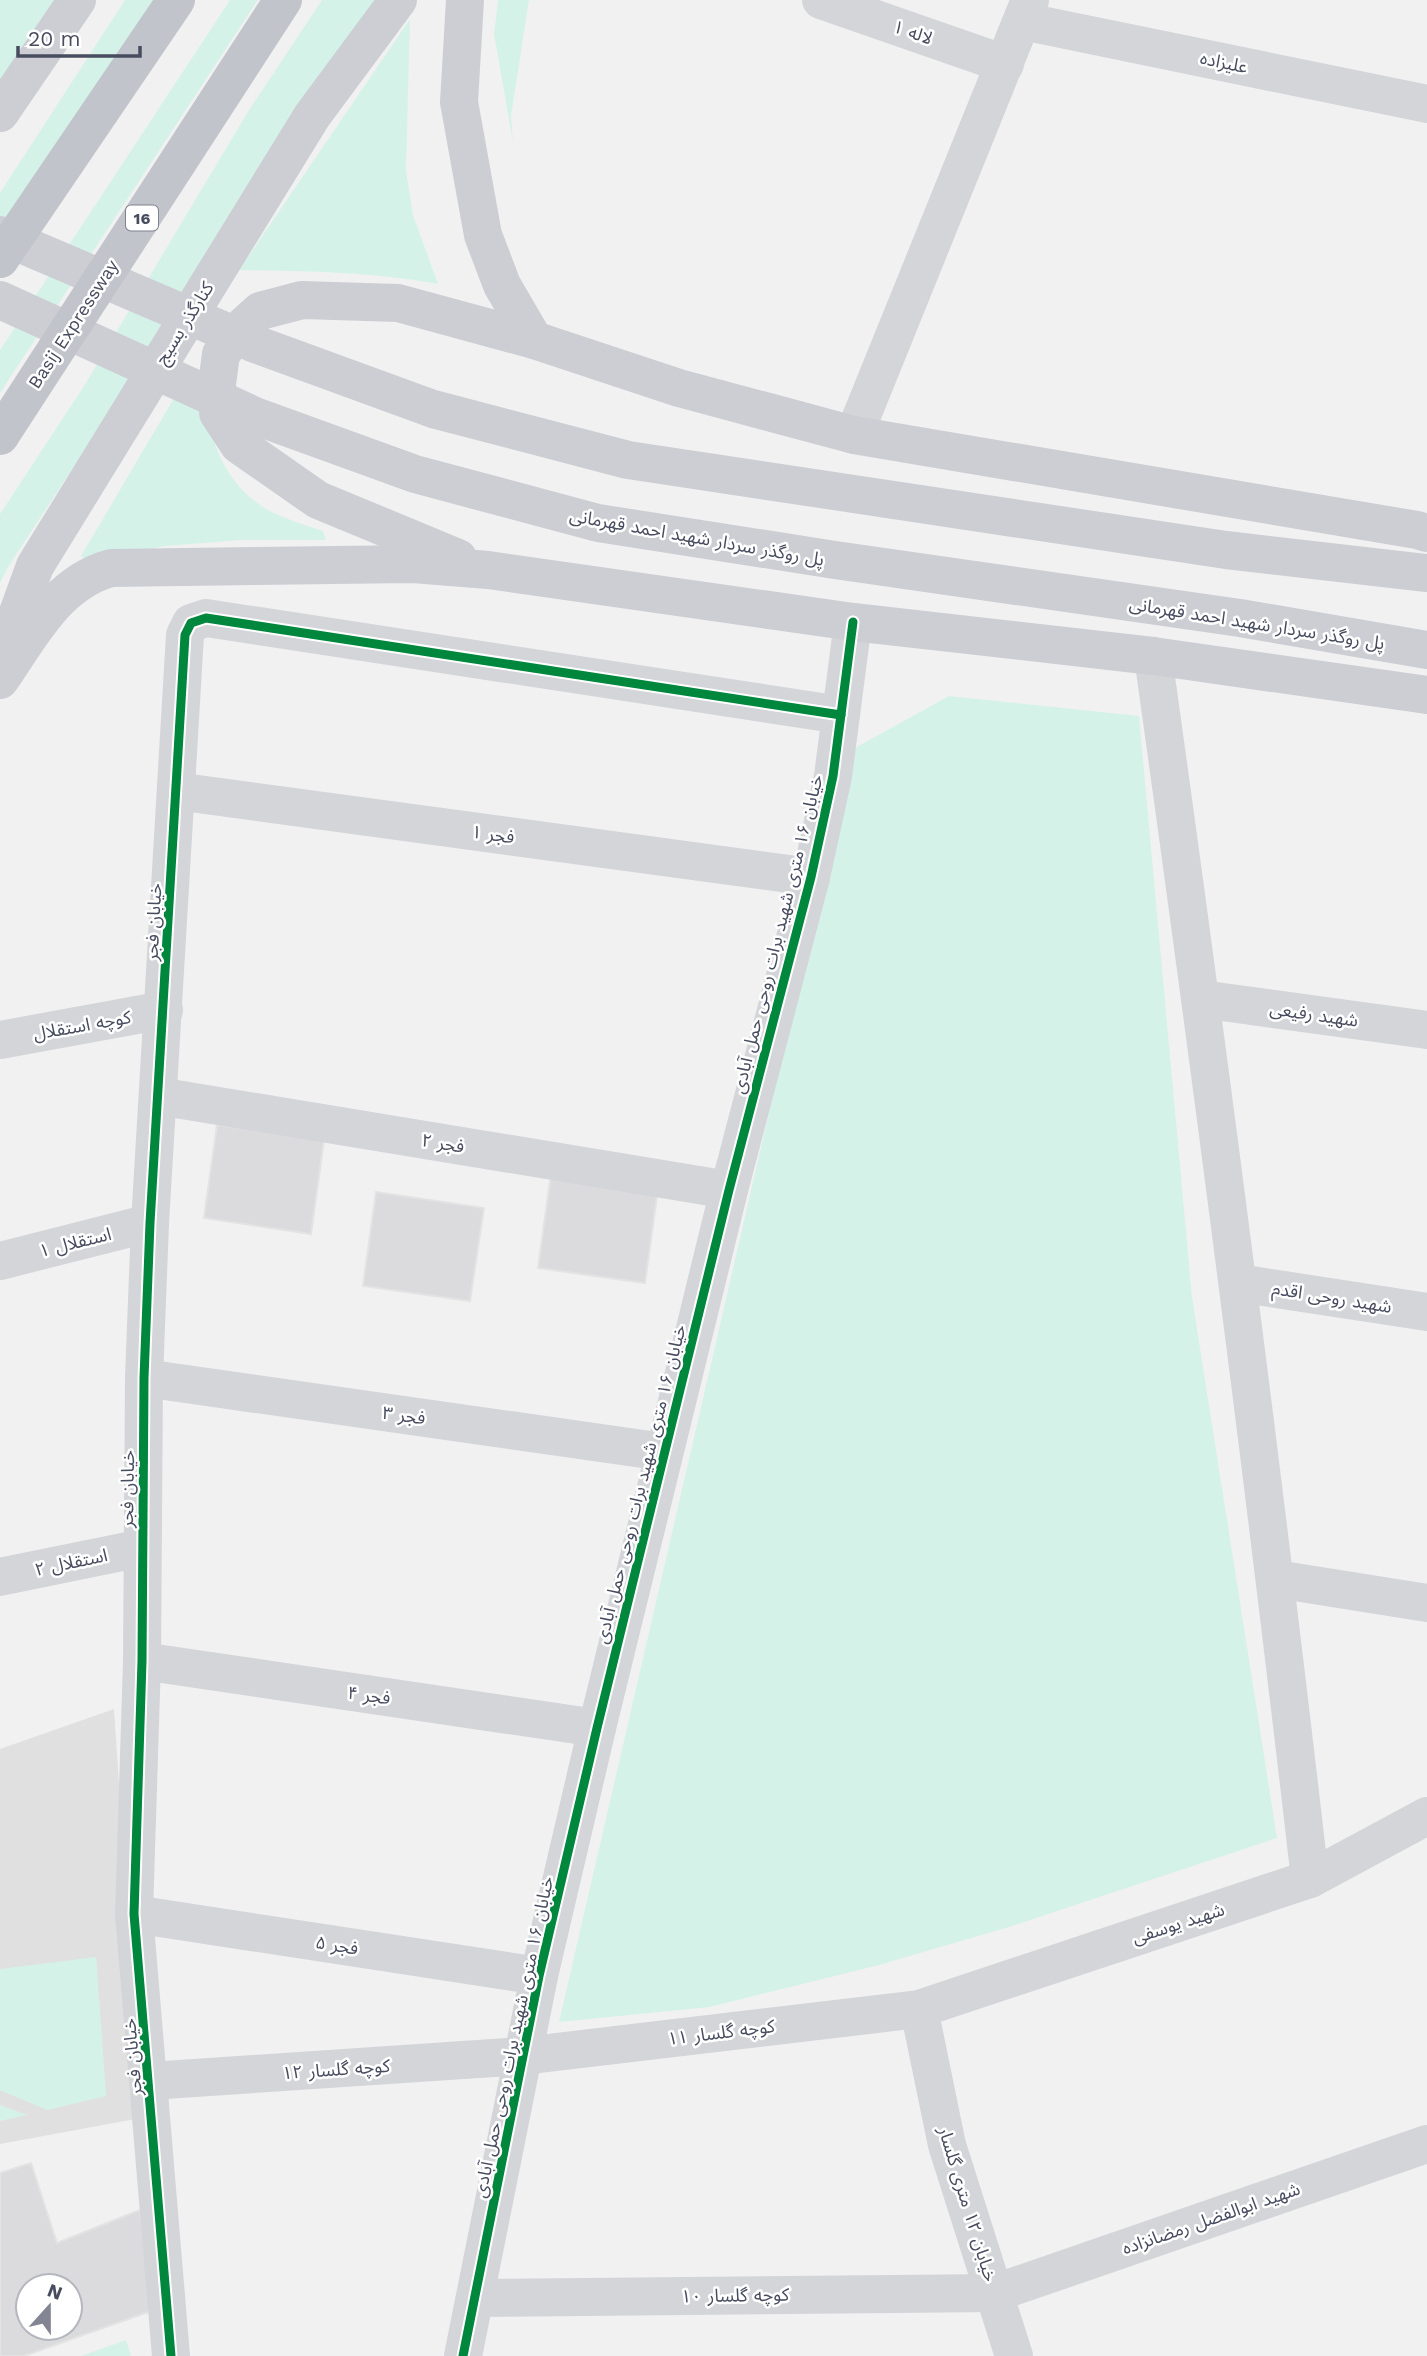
<svg xmlns="http://www.w3.org/2000/svg" width="1427" height="2356" font-family="'Work Sans','Noto Sans Arabic',sans-serif">
<style>
.education{fill:#e0e0e1}
.green{fill:#d5f2e9}
.building{fill:#dbdadd;stroke:#e3e3e4;stroke-width:2;fill-rule:evenodd}
.lines{fill:none;stroke-linecap:round;stroke-linejoin:round}
.minor{stroke:#d4d5d9;stroke-width:38}
.major{stroke:#cdced4;stroke-width:38}
.highway{stroke:#c2c4cc;stroke-width:38}
.cycleway-casing{stroke:#fff;stroke-width:13}
.cycleway{stroke:#00873e;stroke-width:9}
.labels{text-anchor:middle;dominant-baseline:central;stroke-width:5;stroke-linejoin:round;paint-order:stroke}
.shield{fill:#fff;stroke:#7e828f;stroke-width:2}
.shield-label{font-size:16px;font-weight:bold;fill:#474c5f}
.street-label{font-size:18px;fill:#474c5f;stroke:#fff}
</style>
<rect width="100%" height="100%" fill="#f2f1f1"/>
<polygon class="education" points="114,1709 141,2118 0,2144 0,1749"/>
<g class="green">
<polygon points="0,0 64,0 0,87"/>
<polygon points="125,0 154,0 0,231 0,193"/>
<polygon points="230,0 258,0 0,393 0,350"/>
<polygon points="322,0 380,0 8,567 0,583 0,514 84,386 249,110"/>
<polygon points="498,0 529,0 511,116 513,142 494,34"/>
<path d="M410 19 406 170 413 215 438 284C373 272 305 271 239 270Z"/>
<path d="M177 393 209 406C209 447 231 489 268 510 285 519 305 525 323 531L326 540H240L166 546 91 559 83 558 81 556Z"/>
<polygon points="949,696 1139,716 1192,1297 1277,1838 1009,1927 879,1965 710,2007 559,2022 853,749"/>
<polygon points="96,1957 106,2096 47,2110 0,2090 0,1969"/>
<polygon points="0,2105 27,2115 0,2121"/>
<polygon points="126,2340 131,2356 81,2356"/>
</g>
<g class="building">
<polygon points="217,1125 324,1140 311,1234 204,1218"/>
<polygon points="551,1174 658,1189 645,1283 538,1268"/>
<polygon points="376,1192 484,1208 470,1301 363,1286"/>
<path d="M31 2163 57 2243 140 2210 151 2311 24 2356H0V2173ZM28 2286H70V2328H28Z"/>
</g>
<g class="lines">
<g class="minor">
<polyline points="821,0 1005,64"/>
<polyline points="1022,21 1427,104"/>
<polyline points="854,435 1030,0"/>
<path d="M1153 656C1210 1063 1263 1470 1310 1879"/>
<polyline points="176,791 811,877"/>
<polyline points="1201,999 1427,1030"/>
<polyline points="0,1040 164,1010"/>
<polyline points="158,1096 729,1190"/>
<polyline points="0,1261 150,1223"/>
<polyline points="1238,1283 1427,1312"/>
<polyline points="144,1378 664,1452"/>
<polyline points="0,1577 142,1548"/>
<polyline points="1276,1579 1427,1603"/>
<polyline points="142,1661 597,1728"/>
<polyline points="134,1914 539,1976"/>
<polyline points="919,2009 947,2145 1014,2356"/>
<polyline points="150,2081 523,2056 919,2009 1310,1879 1427,1816"/>
<polyline points="475,2298 995,2293 1427,2144"/>
<polyline points="171,2356 134,1914 142,1661 144,1378 150,1223 185,635 191,623 206,618 841,715"/>
<polyline points="463,2356 539,1976 597,1728 729,1190 811,877 833,776 853,622"/>
</g>
<g class="major">
<polyline points="465,0 459,102 483,235 502,285 534,340 679,388 854,435 1417,530 1427,533"/>
<polyline points="0,113 77,0"/>
<polyline points="0,235 255,344 433,409 628,460 1226,550 1427,573"/>
<polyline points="0,300 255,416 415,474 598,523 835,560 1240,618 1427,650"/>
<polyline points="458,558 318,500 239,445 218,413 217,384 221,354 240,329 260,311 302,300 398,303 534,340"/>
<polyline points="4,651 35,566 312,116 398,0"/>
<path d="M0 680C30 637 56 583 111 568L413 564 488 570 853 622 1153 656 1427 695"/>
</g>
<g class="highway">
<polyline points="0,259 176,0"/>
<polyline points="0,436 283,0"/>
</g>
<defs>
<g id="cycleway">
<polyline points="171,2356 134,1914 142,1661 144,1378 150,1223 185,635 191,623 206,618 841,715"/>
<polyline points="463,2356 539,1976 597,1728 729,1190 811,877 833,776 853,622"/>
</g>
</defs>
<use href="#cycleway" class="cycleway-casing"/>
<use href="#cycleway" class="cycleway"/>
</g>
<g class="labels">
<rect class="shield" x="126" y="205.5" width="32" height="25" rx="5"/>
<g class="shield-label">
<text x="142" y="218">16</text>
</g>
<g class="street-label">
<text transform="translate(913 32) rotate(19)">لاله ۱</text>
<text transform="translate(1224 62) rotate(12)">علیزاده</text>
<text transform="translate(184 323) rotate(-58)">کنارگذر بسیج</text>
<text transform="translate(73 324) rotate(-57)">Basij Expressway</text>
<text transform="translate(697 537) rotate(10)">پل روگذر سردار شهید احمد قهرمانی</text>
<text transform="translate(1257 623) rotate(9)">پل روگذر سردار شهید احمد قهرمانی</text>
<text transform="translate(493 834) rotate(8)">فجر ۱</text>
<text transform="translate(153 922) rotate(-87)">خیابان فجر</text>
<text transform="translate(777 934) rotate(-76)">خیابان ۱۶ متری شهید برات روحی حمل آبادی</text>
<text transform="translate(1314 1014) rotate(8)">شهید رفیعی</text>
<text transform="translate(82 1025) rotate(-10)">کوچه استقلال</text>
<text transform="translate(443 1143) rotate(9)">فجر ۲</text>
<text transform="translate(75 1242) rotate(-14)">استقلال ۱</text>
<text transform="translate(1332 1297) rotate(9)">شهید روحی اقدم</text>
<text transform="translate(404 1415) rotate(8)">فجر ۳</text>
<text transform="translate(640 1484) rotate(-76)">خیابان ۱۶ متری شهید برات روحی حمل آبادی</text>
<text transform="translate(127 1489) rotate(-89)">خیابان فجر</text>
<text transform="translate(71 1562) rotate(-12)">استقلال ۲</text>
<text transform="translate(369 1695) rotate(8)">فجر ۴</text>
<text transform="translate(1178 1923) rotate(-18)">شهید یوسفی</text>
<text transform="translate(337 1945) rotate(9)">فجر ۵</text>
<text transform="translate(721 2032) rotate(-7)">کوچه گلسار ۱۱</text>
<text transform="translate(513 2037) rotate(-78)">خیابان ۱۶ متری شهید برات روحی حمل آبادی</text>
<text transform="translate(132 2057) rotate(-95)">خیابان فجر</text>
<text transform="translate(336 2069) rotate(-4)">کوچه گلسار ۱۲</text>
<text transform="translate(968 2204) rotate(73)">خیابان ۱۲ متری گلسار</text>
<text transform="translate(1211 2218) rotate(-19)">شهید ابوالفضل رمضانزاده</text>
<text transform="translate(735 2295) rotate(-1)">کوچه گلسار ۱۰</text>
</g>
</g>
<g transform="translate(49 2307) rotate(21)"><circle r="33" fill="#ffffff" stroke="#b5b7bf" stroke-width="2"/>
<path d="M0-5L12 26L0 18L-12 26Z" fill="#838692"/>
<text y="-10" font-size="19" font-weight="bold" text-anchor="middle" fill="#474c5f">N</text>
</g>
<path d="M18 46v10h122v-10" fill="none" stroke="#474c5f" stroke-width="3.5"/>
<text x="28" y="46" font-size="21" fill="#474c5f" stroke="#ffffff" stroke-width="5" paint-order="stroke">20 m</text>
</svg>
